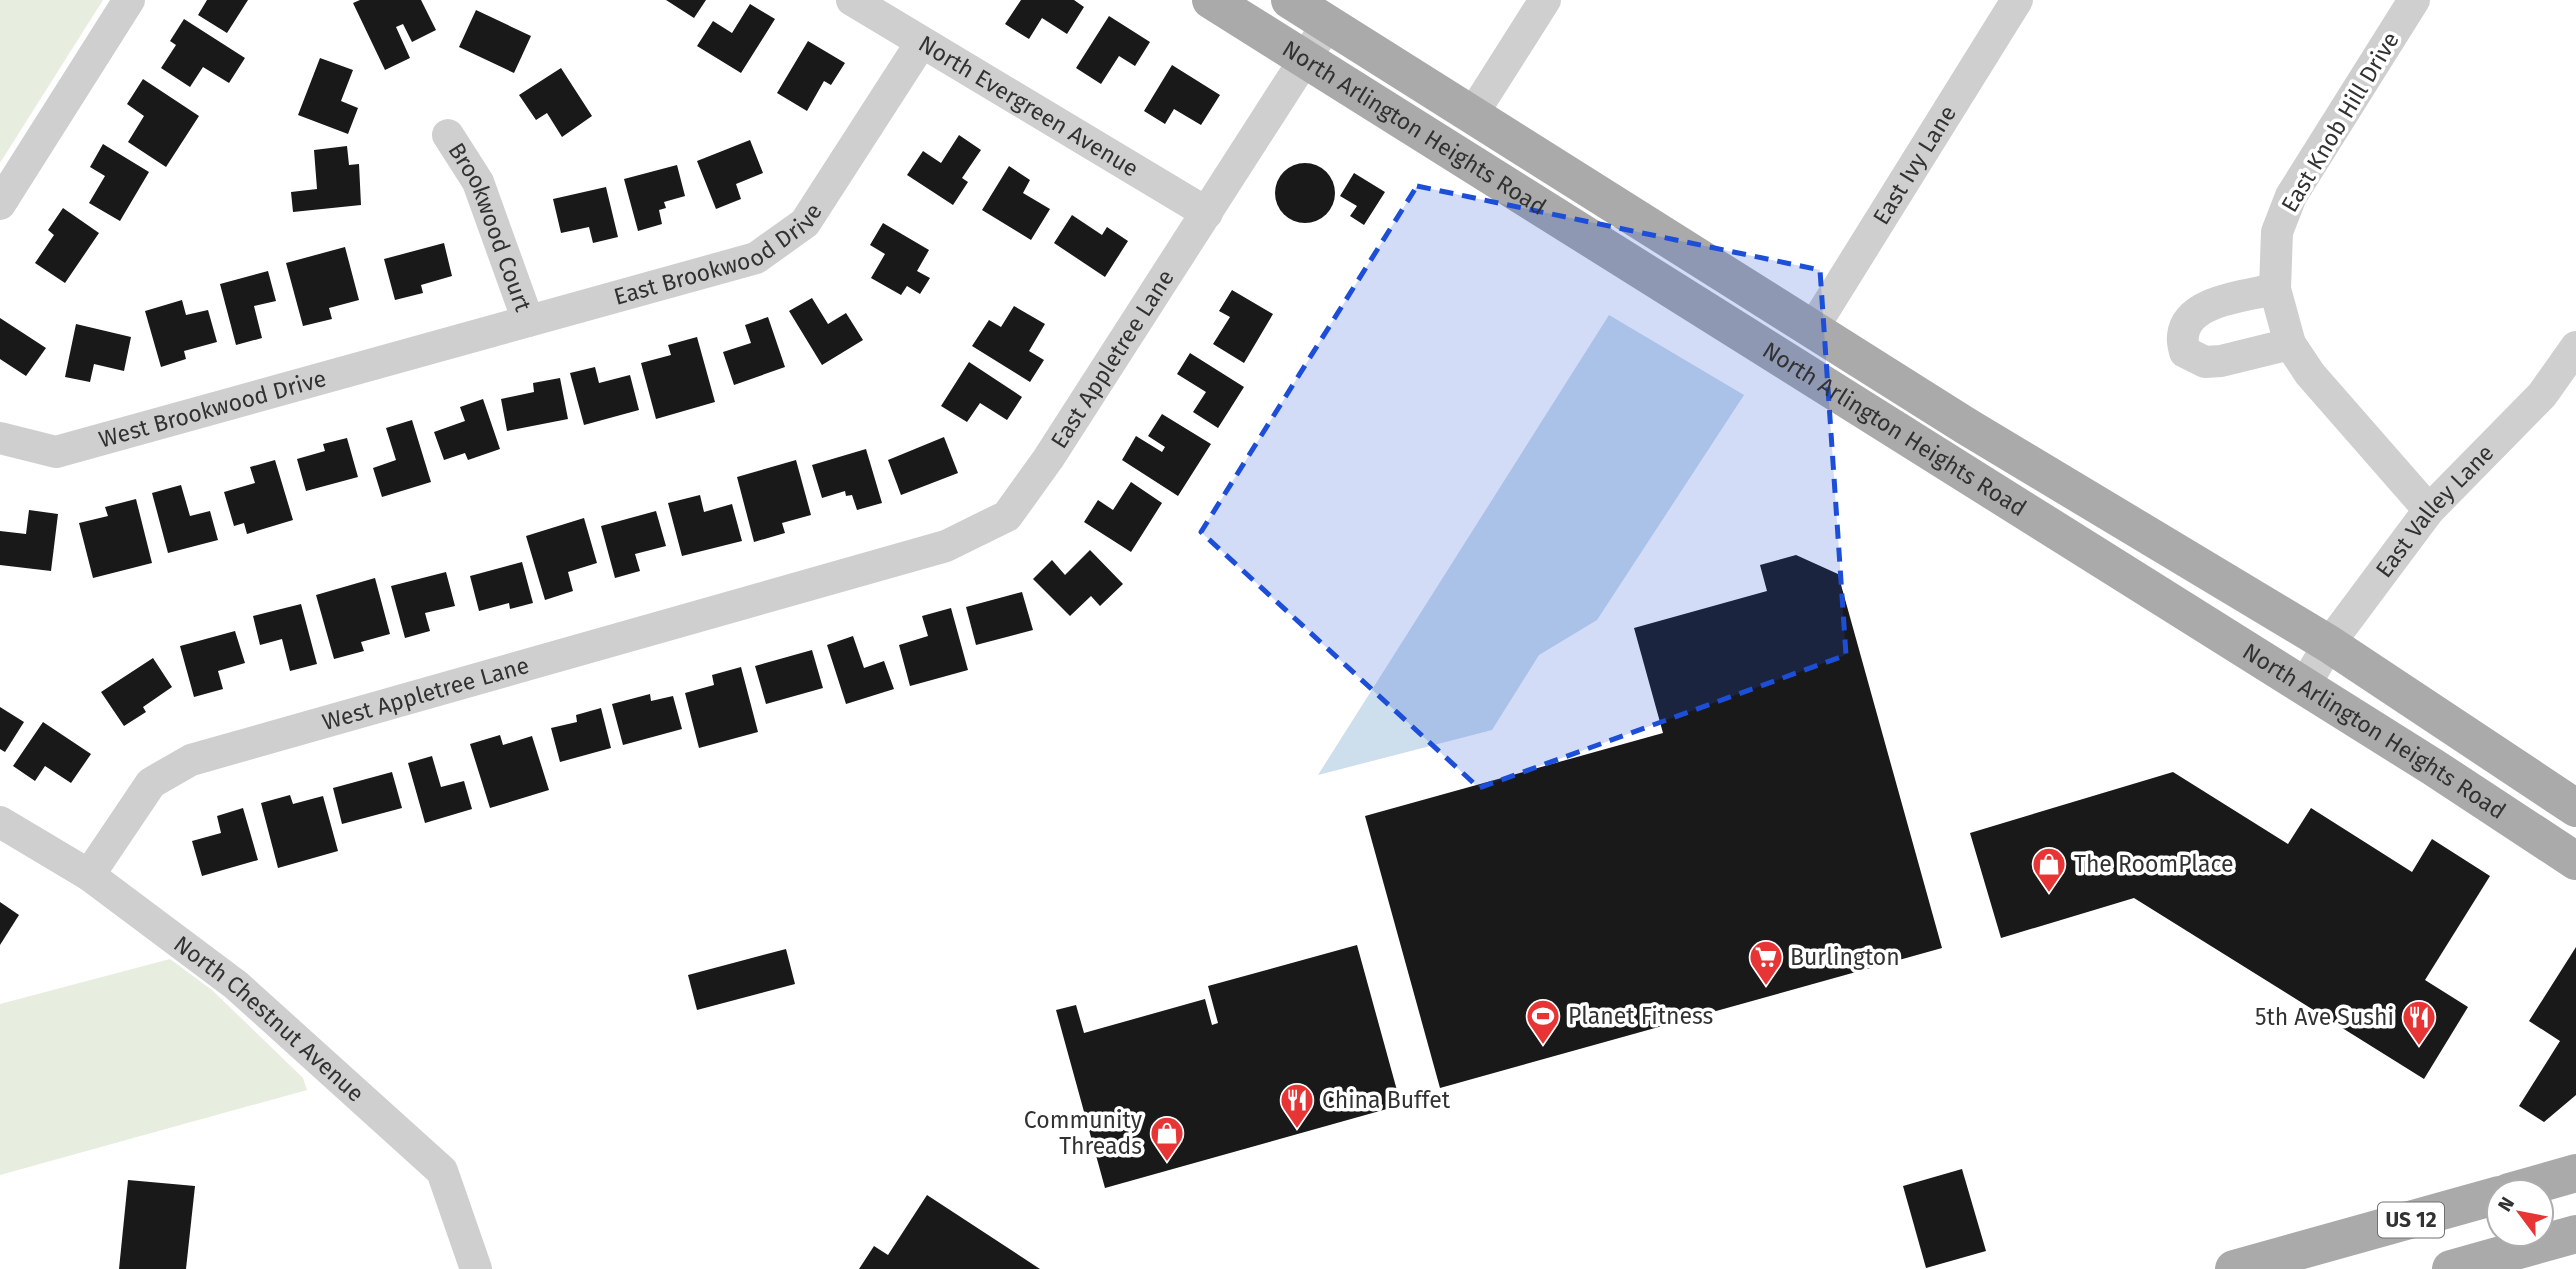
<svg xmlns="http://www.w3.org/2000/svg" width="2576" height="1269" font-family="'Fira Sans',sans-serif">
<style>
.green{fill:#e7eee0}
.water{fill:#cddeed}
.building{fill:#191919}
.lines{fill:none;stroke-linecap:round;stroke-linejoin:round}
.minor{stroke:#cfcfcf;stroke-width:32}
.major{stroke:#aaa;stroke-width:38}
.marked{fill:#1d4ed8;fill-opacity:0.2;stroke:#1d4ed8;stroke-width:5;stroke-dasharray:14 9;stroke-linejoin:round}
.labels{text-anchor:middle;dominant-baseline:central;stroke-width:7;stroke-linejoin:round;paint-order:stroke}
.shield{fill:#fff;stroke:#707070;stroke-width:2}
.shield-label{font-size:21px;font-weight:bold;fill:#323232}
.street-label{font-size:23px;fill:#323232;stroke:#fff}
.poi-label{font-size:23px;fill:#323232;stroke:#fff;text-anchor:start}
</style>
<rect width="100%" height="100%" fill="#fff"/>
<g class="green">
<polygon points="0,0 103,0 0,163"/>
<polygon points="170,959 212,990 303,1078 307,1090 0,1175 0,1004"/>
</g>
<polygon class="water" points="1609,315 1744,395 1597,620 1539,655 1492,730 1318,775"/>
<g class="building">
<polygon points="207,0 248,0 227,33 198,15"/>
<polygon points="360,0 421,0 436,30 412,42 403,24 396,27 410,58 385,70 353,3"/>
<polygon points="666,0 706,0 694,18"/>
<polygon points="1021,0 1074,0 1084,7 1067,34 1042,18 1029,39 1005,24"/>
<polygon points="750,4 775,19 741,73 697,46 713,21 732,33"/>
<polygon points="476,10 531,36 514,73 459,47"/>
<polygon points="1109,16 1150,42 1135,66 1119,56 1101,84 1076,68"/>
<polygon points="184,19 245,58 229,83 203,67 190,87 161,68 176,45 170,41"/>
<polygon points="808,41 845,63 831,85 824,81 807,111 777,93"/>
<polygon points="320,58 353,70 341,101 358,108 348,134 298,115"/>
<polygon points="1172,65 1220,95 1201,125 1174,109 1165,124 1144,111"/>
<polygon points="561,68 592,116 562,137 547,113 536,120 519,95"/>
<polygon points="143,79 199,116 166,167 128,142 144,116 127,104"/>
<polygon points="959,135 981,150 962,178 968,182 953,205 907,175 923,151 941,163"/>
<polygon points="750,140 763,173 736,184 741,199 716,209 697,161"/>
<polygon points="103,144 149,172 120,221 89,203 105,176 90,167"/>
<polygon points="347,146 349,165 359,164 361,205 293,212 291,192 317,189 314,150"/>
<circle cx="1305" cy="193" r="30"/>
<polygon points="677,165 685,196 664,202 666,208 659,210 662,224 638,231 624,179"/>
<polygon points="1009,166 1030,180 1023,193 1050,209 1031,240 982,210"/>
<polygon points="1354,173 1385,192 1364,225 1350,216 1357,206 1340,196"/>
<polygon points="606,187 618,237 593,243 589,227 561,233 553,199"/>
<polygon points="63,208 99,233 65,283 35,263 54,235 48,230"/>
<polygon points="1072,215 1102,235 1107,227 1128,241 1105,277 1054,243"/>
<polygon points="883,223 929,250 917,271 930,278 920,294 907,286 901,295 871,278 885,254 870,245"/>
<polygon points="444,243 452,276 421,285 423,293 395,300 384,259"/>
<polygon points="345,247 359,300 329,308 332,319 303,326 286,263"/>
<polygon points="268,271 276,301 254,306 262,338 236,345 220,284"/>
<polygon points="1232,290 1273,314 1244,363 1213,344 1230,317 1219,311"/>
<polygon points="812,298 828,324 846,313 863,340 822,365 789,311"/>
<polygon points="182,300 186,315 208,310 217,342 184,351 186,359 161,367 145,311"/>
<polygon points="1014,306 1045,324 1029,351 1044,360 1030,382 972,346 989,320 1001,327"/>
<polygon points="768,317 785,367 734,385 723,352 751,343 745,325"/>
<polygon points="0,318 46,348 26,376 0,359"/>
<polygon points="76,324 131,337 124,371 94,364 90,382 65,377"/>
<polygon points="697,337 715,402 656,419 641,363 671,355 668,345"/>
<polygon points="1190,353 1244,387 1218,428 1193,412 1206,392 1177,374"/>
<polygon points="969,362 1022,397 1007,420 980,403 967,422 941,406"/>
<polygon points="595,367 599,383 630,375 639,410 584,425 570,373"/>
<polygon points="560,378 568,419 507,431 501,399 534,392 533,383"/>
<polygon points="483,399 500,449 468,460 465,453 444,460 434,432 465,421 460,407"/>
<polygon points="1162,414 1211,444 1178,496 1122,460 1136,436 1162,452 1165,447 1148,436"/>
<polygon points="412,420 431,482 382,497 373,468 396,460 386,428"/>
<polygon points="944,437 958,473 901,495 888,460"/>
<polygon points="347,438 358,477 306,491 297,459 325,451 323,444"/>
<polygon points="866,449 882,503 857,510 852,495 846,496 845,491 822,498 812,465"/>
<polygon points="275,460 293,520 247,534 244,523 234,526 224,492 255,483 250,467"/>
<polygon points="796,460 811,515 782,523 785,533 754,542 737,477"/>
<polygon points="1131,482 1162,503 1131,552 1084,522 1098,500 1113,510"/>
<polygon points="181,485 190,516 210,511 218,540 168,553 152,493"/>
<polygon points="700,495 704,512 732,504 742,541 682,556 668,503"/>
<polygon points="136,499 152,563 93,578 79,523 108,516 105,507"/>
<polygon points="29,510 58,514 51,571 0,565 0,531 26,534"/>
<polygon points="656,511 666,546 635,554 640,571 615,578 601,526"/>
<polygon points="584,518 597,563 568,572 573,591 545,600 526,536"/>
<polygon points="1090,550 1123,584 1100,606 1091,596 1070,616 1033,579 1052,560 1065,575"/>
<polygon points="1796,555 1838,574 1942,948 1440,1088 1365,816 1663,733 1634,628 1767,591 1760,565"/>
<polygon points="522,562 533,603 510,609 509,603 479,611 470,576"/>
<polygon points="446,572 455,606 425,613 430,631 405,638 391,586"/>
<polygon points="375,578 390,634 361,642 364,651 334,659 316,595"/>
<polygon points="1022,592 1033,630 976,645 966,607"/>
<polygon points="301,604 317,664 290,671 282,639 260,645 253,616"/>
<polygon points="951,608 968,670 910,686 899,645 928,636 922,616"/>
<polygon points="235,631 245,663 218,671 223,689 194,697 180,646"/>
<polygon points="853,636 864,668 884,661 894,689 846,704 827,645"/>
<polygon points="812,650 823,688 766,704 755,666"/>
<polygon points="153,658 172,687 143,707 146,712 124,726 101,692"/>
<polygon points="741,667 758,732 699,748 685,693 714,685 712,675"/>
<polygon points="650,694 651,701 673,696 682,729 623,745 612,704"/>
<polygon points="0,707 24,722 5,752 0,749"/>
<polygon points="601,708 611,748 560,762 551,728 577,722 576,715"/>
<polygon points="43,722 91,754 71,783 45,766 35,781 13,766"/>
<polygon points="500,735 503,745 532,736 549,790 490,808 470,744"/>
<polygon points="432,756 441,787 464,781 472,809 425,823 408,763"/>
<polygon points="392,772 402,808 342,824 333,788"/>
<polygon points="2173,772 2288,844 2311,808 2412,872 2432,839 2490,876 2425,980 2468,1007 2424,1079 2134,898 2001,938 1970,833"/>
<polygon points="290,795 293,804 323,796 338,851 278,868 261,803"/>
<polygon points="243,808 258,860 202,876 192,841 221,833 217,816"/>
<polygon points="0,902 19,915 0,945"/>
<polygon points="1357,945 1401,1105 1105,1188 1056,1010 1076,1005 1084,1033 1205,999 1212,1025 1218,1023 1208,986"/>
<polygon points="2576,947 2576,1095 2544,1122 2519,1106 2560,1041 2529,1021"/>
<polygon points="786,949 795,984 697,1010 688,975"/>
<polygon points="1962,1169 1986,1251 1926,1268 1903,1186"/>
<polygon points="128,1180 195,1186 186,1269 119,1269"/>
<polygon points="927,1195 1040,1269 859,1269 874,1246 888,1255"/>
</g>
<g class="lines">
<g class="minor">
<path id="s1" d="M852 0 1207 213"/>
<polyline points="2414,0 2291,196 2277,232 2275,289 2290,344 2310,374 2429,510"/>
<polyline points="1472,115 1545,0"/>
<path id="s2" d="M448 135 478 182 528 321"/>
<polyline points="0,204 129,0"/>
<path d="M2275 289C2247 296 2186 300 2183 336 2182 341 2184 348 2185 352L2205 362 2221 361 2290 344"/>
<path id="s3" d="M1813 328 2017 0"/>
<path id="s4" d="M0 438 56 452 756 258 805 223 921 43"/>
<path id="s5" d="M2304 686 2329 644 2429 510 2542 395 2576 347"/>
<path id="s6" d="M0 822 89 875 236 985 442 1171 476 1269"/>
<path id="s7" d="M89 875 151 783 191 760 946 546 1007 516 1048 459 1328 23"/>
</g>
<g class="major">
<path id="s8" d="M1211 0 2433 767 2576 861"/>
<polyline points="1290,0 1966,426 2329,644 2576,808"/>
<polyline points="2509,1192 2576,1173"/>
<polyline points="2234,1269 2499,1195"/>
<polyline points="2451,1269 2576,1234"/>
</g>
</g>
<path class="marked" d="M1417 186 1820 270 1846 655 1479 788 1201 532Z"/>
<defs>
<symbol id="shop-pin" viewBox="-11 -11 22 30"><path d="M0 17L-7.5 6A9.5 9.5 0 1 1 7.5 6Z" fill="#e73535" stroke="#fff"/><path d="M-5-2.5h2.3a2.7 3.5 0 0 1 5.4 0H5L5.5 6h-11ZM-1.5-2.5h3a1.5 2.3 0 0 0-3 0Z" fill="#fff"/></symbol>
<symbol id="supermarket-pin" viewBox="-11 -11 22 30"><path d="M0 17L-7.5 6A9.5 9.5 0 1 1 7.5 6Z" fill="#e73535" stroke="#fff"/><path d="M-6-5.5h2.5l.6 2H6L4.5 2H-2.5L-4.4-4H-6ZM-1.5 3.2a1.3 1.3 0 1 0 .1 0ZM3 3.2a1.3 1.3 0 1 0 .1 0Z" fill="#fff"/></symbol>
<symbol id="stadium-pin" viewBox="-11 -11 22 30"><path d="M0 17L-7.5 6A9.5 9.5 0 1 1 7.5 6Z" fill="#e73535" stroke="#fff"/><path d="M0-5a6.5 5 0 1 0 0 10a6.5 5 0 1 0 0-10ZM-3.5-1.8h7v3.6h-7Z" fill="#fff"/></symbol>
<symbol id="restaurant-pin" viewBox="-11 -11 22 30"><path d="M0 17L-7.5 6A9.5 9.5 0 1 1 7.5 6Z" fill="#e73535" stroke="#fff"/><path d="M-5-6h1v4h1v-4h1v4h1v-4h1v5L-1.5 .5V6h-2V.5L-5-1ZM5-6V6H3V1.5H1.5Q1.5-4 5-6Z" fill="#fff"/></symbol>
</defs>
<g fill-rule="evenodd">
<use href="#shop-pin" x="2030" y="845" width="38" height="52"/>
<use href="#supermarket-pin" x="1747" y="938" width="38" height="52"/>
<use href="#stadium-pin" x="1524" y="997" width="38" height="52"/>
<use href="#restaurant-pin" x="2400" y="998" width="38" height="52"/>
<use href="#restaurant-pin" x="1278" y="1081" width="38" height="52"/>
<use href="#shop-pin" x="1148" y="1114" width="38" height="52"/>
</g>
<g class="labels">
<rect class="shield" x="2378" y="1202.5" width="66" height="35" rx="5"/>
<g class="shield-label">
<text x="2411" y="1220">US 12</text>
</g>
<g class="street-label">
<text stroke="none"><textPath href="#s1" startOffset="206">North Evergreen Avenue</textPath></text>
<text transform="translate(2340 122) rotate(-59)">East Knob Hill Drive</text>
<text stroke="none"><textPath href="#s8" startOffset="240">North Arlington Heights Road</textPath></text>
<text stroke="none"><textPath href="#s3" startOffset="192">East Ivy Lane</textPath></text>
<text stroke="none"><textPath href="#s2" startOffset="102">Brookwood Court</textPath></text>
<text stroke="none"><textPath href="#s4" startOffset="751">East Brookwood Drive</textPath></text>
<text stroke="none"><textPath href="#s7" startOffset="1199">East Appletree Lane</textPath></text>
<text stroke="none"><textPath href="#s4" startOffset="220">West Brookwood Drive</textPath></text>
<text stroke="none"><textPath href="#s8" startOffset="807">North Arlington Heights Road</textPath></text>
<text stroke="none"><textPath href="#s5" startOffset="219">East Valley Lane</textPath></text>
<text stroke="none"><textPath href="#s7" startOffset="401">West Appletree Lane</textPath></text>
<text stroke="none"><textPath href="#s8" startOffset="1374">North Arlington Heights Road</textPath></text>
<text stroke="none"><textPath href="#s6" startOffset="334">North Chestnut Avenue</textPath></text>
</g>
<g class="poi-label">
<text x="2074" y="864">The RoomPlace</text>
<text x="1790" y="957">Burlington</text>
<text x="1568" y="1016">Planet Fitness</text>
<text x="2394" y="1017" text-anchor="end">5th Ave Sushi</text>
<text x="1322" y="1100">China Buffet</text>
<text x="1142" y="1120" text-anchor="end">Community<tspan x="1142" dy="26">Threads</tspan></text>
</g>
</g>
<g transform="translate(2520 1213) rotate(302)"><circle r="33" fill="#ffffff" stroke="#adadad" stroke-width="2"/>
<path d="M0-5L12 26L0 18L-12 26Z" fill="#e73535"/>
<text y="-10" font-size="19" font-weight="bold" text-anchor="middle" fill="#323232">N</text>
</g>
</svg>
